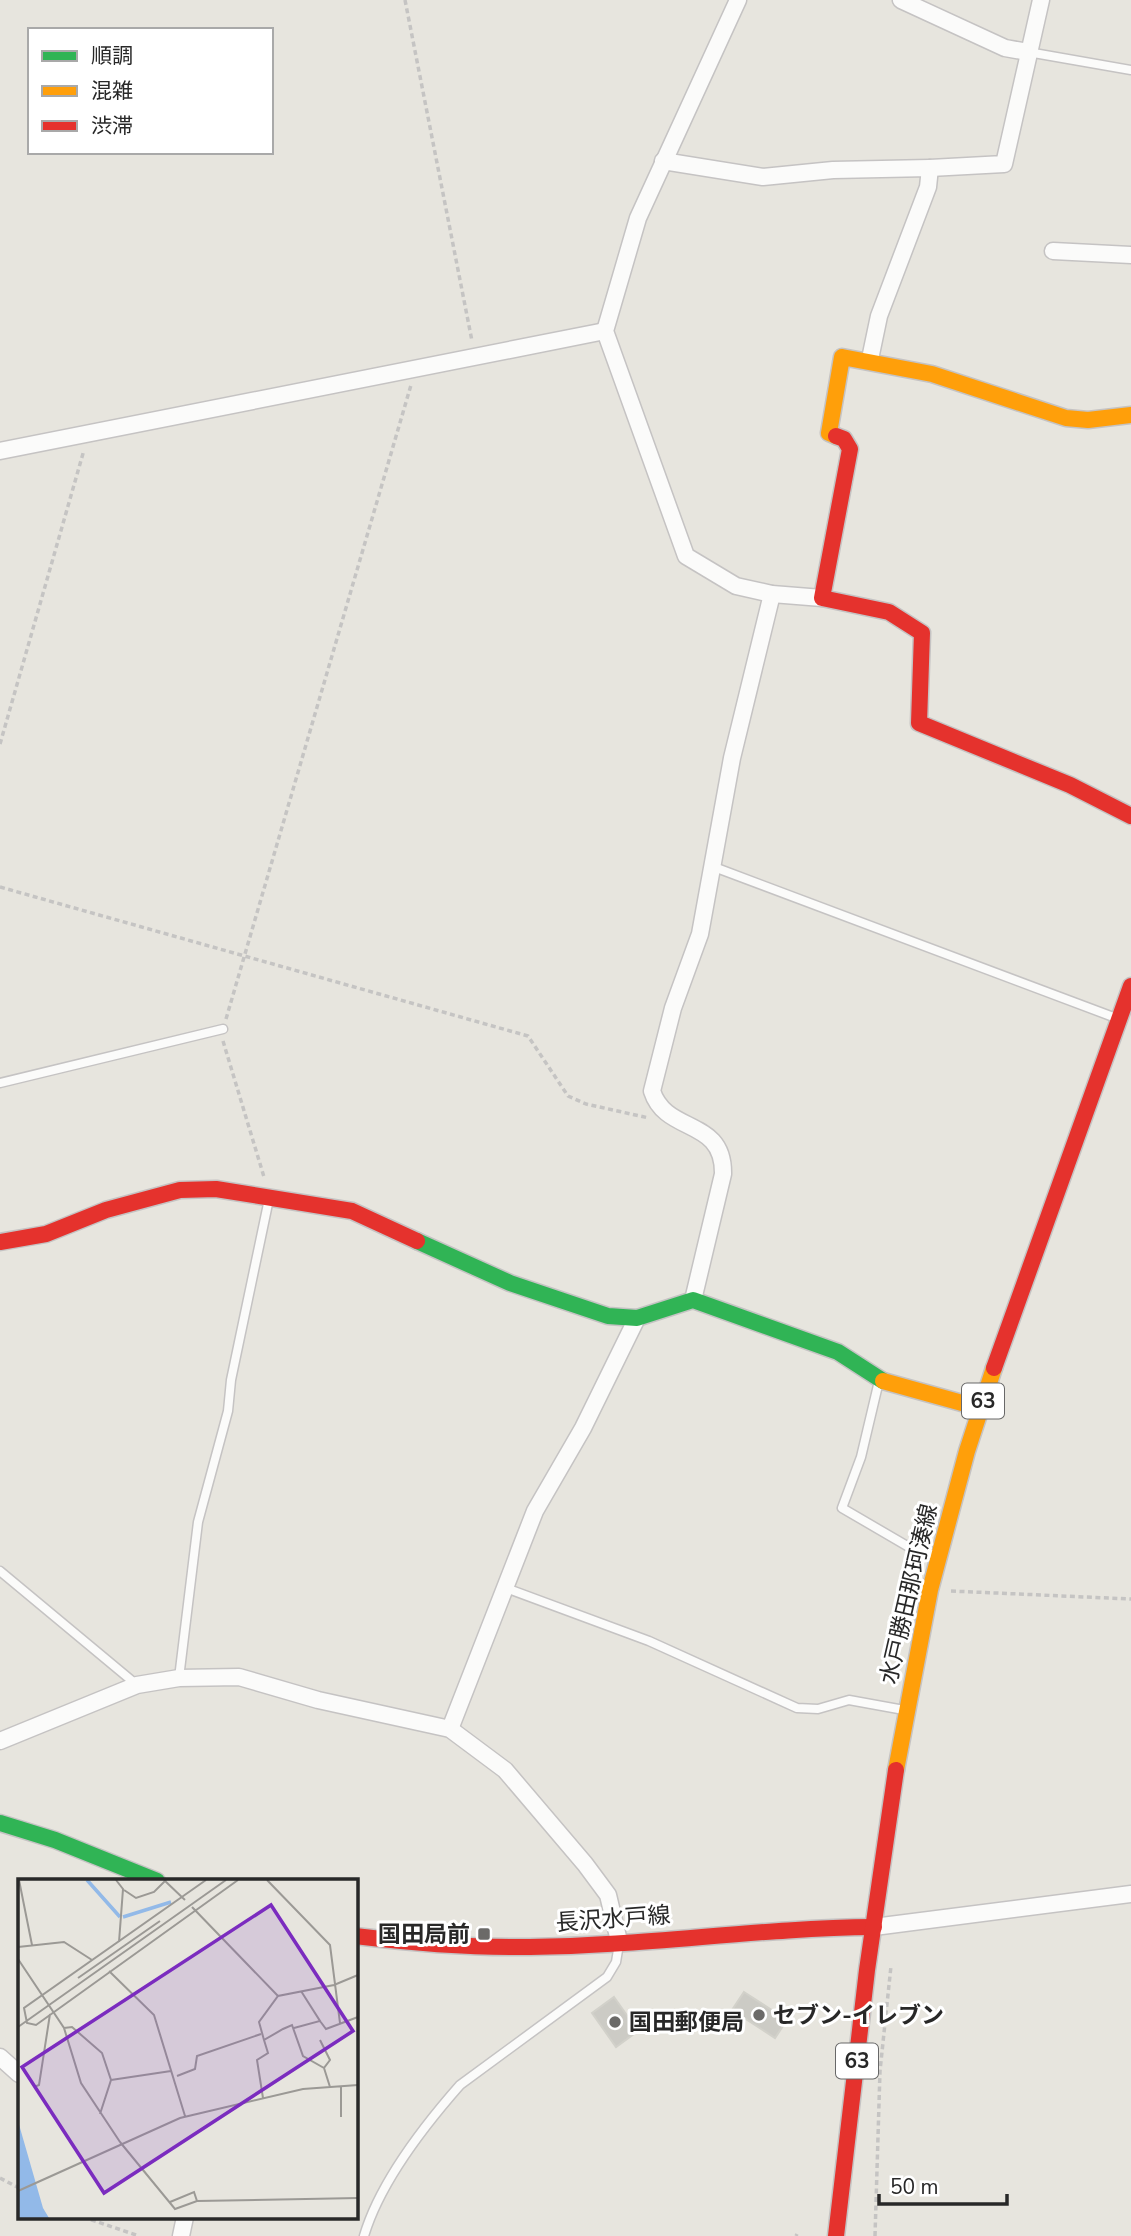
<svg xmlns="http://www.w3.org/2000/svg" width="1131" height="2236" font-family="'Nunito Sans','Noto Sans JP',sans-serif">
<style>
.building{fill:#cccbc5;stroke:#d2d1ca;stroke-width:2}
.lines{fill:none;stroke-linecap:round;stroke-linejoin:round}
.lane-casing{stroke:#c5c3c3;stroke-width:11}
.street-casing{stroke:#c5c3c3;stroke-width:19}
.fast-casing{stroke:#c5c3c3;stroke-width:19}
.slow-casing{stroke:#c5c3c3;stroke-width:19}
.jam-casing{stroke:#c5c3c3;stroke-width:19}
.path{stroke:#c5c4c3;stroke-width:3.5;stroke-dasharray:5 3.5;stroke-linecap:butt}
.lane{stroke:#fbfbfa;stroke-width:8}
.street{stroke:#fbfbfa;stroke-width:16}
.fast{stroke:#30b455;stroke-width:16}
.slow{stroke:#ff9f0a;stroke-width:16}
.jam{stroke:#e5322d;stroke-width:16}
.poi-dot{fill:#6b6a68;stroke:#fff;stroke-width:2.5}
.labels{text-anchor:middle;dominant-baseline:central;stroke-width:6;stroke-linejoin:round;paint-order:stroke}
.shield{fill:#fff;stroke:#686868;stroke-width:2}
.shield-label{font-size:21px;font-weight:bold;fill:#282828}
.street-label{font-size:23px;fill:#282828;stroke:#fff}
.poi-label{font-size:23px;font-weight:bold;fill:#282828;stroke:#fff;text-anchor:start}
.inset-river{fill:none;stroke:#92b9e8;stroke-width:3.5}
.inset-road{fill:none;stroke:#9b9995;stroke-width:2}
.view{fill:#7b2cbf;fill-opacity:0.15;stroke:#7b2cbf;stroke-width:3.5}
.inset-edge{fill:none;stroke:#282828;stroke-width:3.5}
</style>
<rect width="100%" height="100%" fill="#e7e5de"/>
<g class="building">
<polygon points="744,1992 787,2020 775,2038 732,2010"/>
<polygon points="614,1997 638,2031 616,2047 592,2013"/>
</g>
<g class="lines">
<defs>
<g id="lane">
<polyline points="1028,52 1131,70"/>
<polyline points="714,867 1116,1018"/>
<polyline points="0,1083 223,1029"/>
<polyline points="879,1381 861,1457 842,1508 914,1550 936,1555"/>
<polyline points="0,1571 137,1685"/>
<polyline points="503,1587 649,1641 797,1708 818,1709 849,1700 904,1710"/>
<polyline points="179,1678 198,1522 228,1411 231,1380 269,1199"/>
<path d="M364 2236C380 2182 423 2127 460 2085L607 1977 616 1962 619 1944"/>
</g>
<g id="street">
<polyline points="738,0 638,218 605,331 686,556 736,586 772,594 822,598"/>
<polyline points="901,0 1005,48 1028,52"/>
<polyline points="663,161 763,177 833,170 930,168 928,187 879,316 870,359"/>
<polyline points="930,168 1004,164 1041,0"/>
<polyline points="1053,251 1131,255"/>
<polyline points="0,451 605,331"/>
<path d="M693 1300 723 1174C724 1117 666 1135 652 1091L673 1008 700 934 732 758 772 594"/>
<polyline points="450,1729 535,1511 583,1428 637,1318"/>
<polyline points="0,1741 137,1685 179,1678 239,1677 318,1700 450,1729 505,1770 585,1864 608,1895 619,1941"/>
<polyline points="874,1927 1131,1894"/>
<polyline points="0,2057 19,2074"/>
<polyline points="181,2236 185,2217"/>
</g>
<g id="fast">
<polyline points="417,1241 510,1283 608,1316 637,1318 693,1300 838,1352 883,1381"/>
<polyline points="0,1823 55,1840 157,1881"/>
</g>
<g id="slow">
<polyline points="836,436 829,433 842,357 932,374 1066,418 1088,420 1131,415"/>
<polyline points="883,1381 980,1408"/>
<polyline points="896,1770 930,1590 967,1451 994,1368"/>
</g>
<g id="jam">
<polyline points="836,436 844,439 850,449 822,598 889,612 922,633 919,723 1070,785 1131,816"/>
<polyline points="0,1242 46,1234 106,1210 180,1190 216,1189 352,1211 417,1241"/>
<polyline points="994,1368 1131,986"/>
<path d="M355 1936C413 1943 471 1948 530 1947 645 1946 759 1928 874 1927"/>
<polyline points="836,2236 867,1970 896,1770"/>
</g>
</defs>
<use href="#lane" class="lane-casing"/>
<use href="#street" class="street-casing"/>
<use href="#fast" class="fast-casing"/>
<use href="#slow" class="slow-casing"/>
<use href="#jam" class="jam-casing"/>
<g class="path">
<polyline points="405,0 472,341"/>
<polyline points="0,744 84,450"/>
<polyline points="0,887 528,1036 568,1096 586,1104 649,1118"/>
<polyline points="226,1019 411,385"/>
<polyline points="223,1041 264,1177"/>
<polyline points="951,1591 1131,1599"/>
<polyline points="0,2178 19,2188"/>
<polyline points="83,2217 139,2236"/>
<polyline points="796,2236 797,2234"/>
<polyline points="875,2236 880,2071 891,1966"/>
</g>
<use href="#lane" class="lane"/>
<use href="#street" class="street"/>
<use href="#fast" class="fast"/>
<use href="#slow" class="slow"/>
<use href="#jam" class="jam"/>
</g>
<g class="poi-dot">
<rect x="477" y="1927" width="14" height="14" rx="3.5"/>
<circle cx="759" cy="2015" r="7"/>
<circle cx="615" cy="2022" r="7"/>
</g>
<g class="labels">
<g class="shield">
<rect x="962" y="1383.5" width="42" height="35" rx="5"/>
<rect x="836" y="2043.5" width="42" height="35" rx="5"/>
</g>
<g class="shield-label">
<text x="983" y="1401">63</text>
<text x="857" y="2061">63</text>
</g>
<g class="street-label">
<text transform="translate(909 1594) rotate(-77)">水戸勝田那珂湊線</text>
<text transform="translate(613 1919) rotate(-4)">長沢水戸線</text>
</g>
<g class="poi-label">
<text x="470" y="1934" text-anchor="end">国田局前</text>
<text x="773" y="2015">セブン-イレブン</text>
<text x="629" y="2022">国田郵便局</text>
</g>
</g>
<g transform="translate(18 1879)">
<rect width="340" height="340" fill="#e7e5de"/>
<path d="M0 242 25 329 31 339H0Z" fill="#92b9e8"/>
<path class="inset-river" d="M69 1 102 38M105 38 153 23"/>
<path class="inset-road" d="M1 1 14 66M98 1 105 10 101 63M146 1 167 21M188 1 6 129 9 144 18 146 220 1M249 1 312 66 322 144M106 11 118 19 136 13 148 1M174 28 260 117M0 68 46 63 74 81M0 80 46 149 63 204 102 263M91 92 136 136 167 237M60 99 142 42M302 142 308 150 340 138M0 148 208 1M46 149 54 148 84 174 93 201 82 235M276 149 302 142 283 112M246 161 241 143 260 117 316 106 340 96M302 161 312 181 306 189 312 208M159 197 177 190 179 177 243 155M93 201 153 192M323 207V238M16 208 21 206 32 135M245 219 239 181 250 174 246 161 265 150 274 146 285 177 306 189M102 263 157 330 179 322 340 319M0 312 162 239 285 210 340 206M152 323 176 313 179 322"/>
<path class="view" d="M253 26 335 152 86 314 4 188Z"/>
<rect width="340" height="340" class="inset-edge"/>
</g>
<rect x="28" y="28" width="245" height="126" fill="#ffffff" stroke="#a9a9a9" stroke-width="2"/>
<rect x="42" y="51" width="35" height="10" fill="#30b455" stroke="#a9a9a9" stroke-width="2"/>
<text x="91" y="63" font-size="21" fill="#282828">順調</text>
<rect x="42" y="86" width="35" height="10" fill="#ff9f0a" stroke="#a9a9a9" stroke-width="2"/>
<text x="91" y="98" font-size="21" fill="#282828">混雑</text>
<rect x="42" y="121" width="35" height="10" fill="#e5322d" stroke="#a9a9a9" stroke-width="2"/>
<text x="91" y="133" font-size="21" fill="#282828">渋滞</text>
<path d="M879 2194v10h128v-10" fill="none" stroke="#282828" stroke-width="3.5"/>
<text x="890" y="2194" font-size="21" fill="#282828" stroke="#ffffff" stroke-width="5" paint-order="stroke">50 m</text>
</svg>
